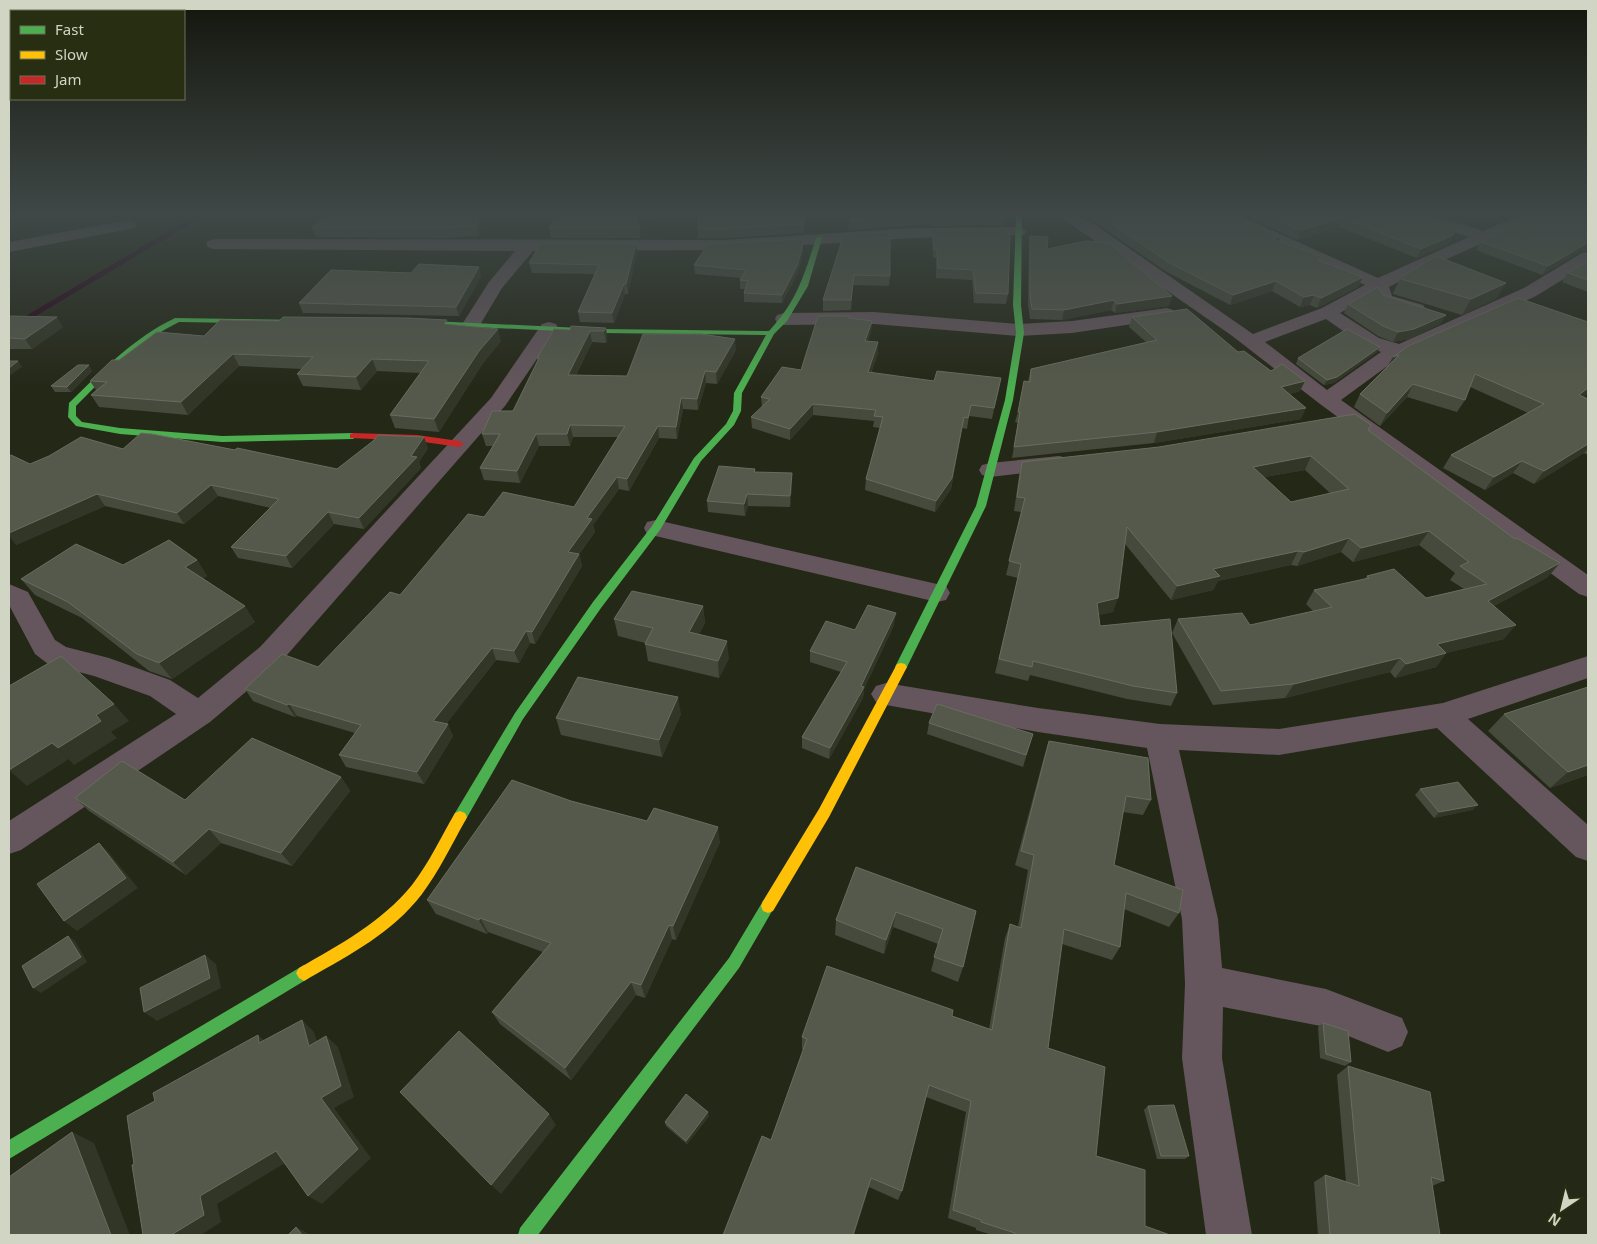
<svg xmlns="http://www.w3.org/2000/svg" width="1597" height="1244" font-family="'Noto Sans',sans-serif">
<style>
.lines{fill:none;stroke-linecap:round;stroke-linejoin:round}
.stream{stroke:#27041a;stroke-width:5}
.street{fill:#64565c;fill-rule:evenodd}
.fast{fill:#4caf50;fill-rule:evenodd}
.slow{fill:#ffc107;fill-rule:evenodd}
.jam{fill:#c62828;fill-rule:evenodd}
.wall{fill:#464a3c;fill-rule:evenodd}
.shaded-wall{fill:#323627}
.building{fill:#55594b;stroke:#686d5e;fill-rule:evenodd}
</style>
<rect width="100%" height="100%" fill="#242817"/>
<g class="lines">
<polyline class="stream" points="9,329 202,214"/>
<g class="street">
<path d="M1056 214H1075L1094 224 1253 334 1322 308 1365 285 1235 225 1225 214H1242L1247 219 1378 278 1469 237 1408 217 1405 214H1429L1483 231 1523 214H1544L1541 217 1411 275 1389 287 1392 296 1423 305 1426 309 1423 313 1417 314 1379 303 1374 294 1340 313 1379 338 1399 344 1524 288 1582 253 1588 252V264L1536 296 1470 327 1401 356 1341 400 1588 575V597L1579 594 1320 404 1231 335ZM1326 319 1356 340 1381 352 1327 390 1265 342Z"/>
<polygon points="129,220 135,222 137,225 135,228 9,252 9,242"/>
<polygon points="1018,227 1024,229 1026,232 1024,235 912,238 726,250 533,251 502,288 477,330 470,332 463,330 461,326 489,282 515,251 214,249 208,247 206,244 208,241 214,239 726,240 912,228"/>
<polygon points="1167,308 1173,310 1176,314 1173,318 1072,333 1019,336 874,324 784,325 777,323 775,319 777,315 784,313 874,312 1019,324 1072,321"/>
<polygon points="549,322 556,324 558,328 505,406 280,663 210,722 21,850 9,854 9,821 176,714 150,696 94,676 48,664 35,654 9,605 9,584 28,592 55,640 66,647 109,658 170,680 198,698 260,647 491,398 542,324"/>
<polygon points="1059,456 1067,458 1070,463 1067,468 990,477 982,475 979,470 982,465 990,463"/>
<polygon points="656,520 937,584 946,586 950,593 946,600 937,602 647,534 644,528 647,522"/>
<polygon points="1588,656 1588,678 1468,719 1588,825 1588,861 1576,857 1437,728 1279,755 1179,750 1218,919 1222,968 1326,989 1402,1018 1408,1032 1402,1046 1388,1052 1326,1027 1223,1007 1222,1058 1252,1235 1206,1235 1182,1058 1185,984 1182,919 1147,748 1038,732 886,705 876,702 871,694 876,686 886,683 1038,708 1160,724 1279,729 1443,703"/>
</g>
<g class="fast">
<polygon points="1016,214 1022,214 1021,305 1024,333 1013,400 986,506 907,667 905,670 897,670 895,667 976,506 1005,400 1016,333 1013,305"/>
<path d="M819 236 822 238 808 286 787 321 774 334 742 393 741 411 734 425 701 461 660 530 601 608 523 719 465 821 460 823 455 821 453 817 455 813 515 713 593 602 652 526 694 458 726 424 733 411 734 393 766 335 602 333 411 324 407 322 411 320 602 329 769 331C797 301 804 276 816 238Z"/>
<path d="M175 318 308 320 312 322 308 324 179 322C138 342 108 374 76 406V416L82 422 120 428 222 436 353 433 357 436 353 439 222 442 120 434 76 426 68 417 69 403C102 371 133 338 175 318Z"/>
<polygon points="768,899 773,901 775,906 739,968 538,1235 518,1235 520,1228 729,958 763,901"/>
<polygon points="304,965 309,968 312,973 309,978 9,1159 9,1140"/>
</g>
<g class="slow">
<polygon points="901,663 905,664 907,667 829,817 773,911 768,913 763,911 761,906 763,901 819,809 897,664"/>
<path d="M460 811 465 813 467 817 465 821C451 846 439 871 422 894 393 932 350 955 309 978L304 981 299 978 296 973 299 968C339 945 382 922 412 885 429 863 441 837 455 813Z"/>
</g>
<polygon class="jam" points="353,433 417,435 459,441 464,444 459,447 417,441 350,438 350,434"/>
</g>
<g class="wall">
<polygon points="325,214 484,214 479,236 444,238 316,237 312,228"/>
<polygon points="557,214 805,214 804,233 726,238 698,238 698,217 637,220 640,225 641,234 640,238 551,238 549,228"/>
<polygon points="851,214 1005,216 1003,225 931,226 931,224 848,230 849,221"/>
<polygon points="1080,214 1234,214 1237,218 1280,237 1279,241 1322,262 1358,287 1317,308 1310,305 1300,307 1272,291 1230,305 1165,271 1095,222"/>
<polygon points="1244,214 1411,214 1453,235 1448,244 1417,258 1339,227 1297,240 1248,217"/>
<polygon points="1588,214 1588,251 1581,251 1542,275 1476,250 1481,242"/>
<polygon points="933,230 1008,294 1006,304 974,303 972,280 936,278 936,258 933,258 932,239"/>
<polygon points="844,234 890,276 889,286 853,285 851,310 823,311 823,300"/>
<polygon points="1030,236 1047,249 1172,296 1169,306 1115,313 1111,310 1062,320 1030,319 1028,305 1029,245"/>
<polygon points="803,247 802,258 797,274 782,303 744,302 744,293 745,289 740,289 740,280 741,278 695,274 694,265"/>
<polygon points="637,252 628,294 625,294 614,323 580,322 578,312 595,274 532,273 529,263"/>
<polygon points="1588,261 1588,292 1562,282 1568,273"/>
<polygon points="479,267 481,276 459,316 303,313 299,303 411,273"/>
<polygon points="1401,277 1497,298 1462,315 1393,294 1393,293"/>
<polygon points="1383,295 1446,315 1440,324 1409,339 1393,342 1378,336 1344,313 1348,304"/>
<polygon points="9,316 63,327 32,349 9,349"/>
<polygon points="1132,317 1238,352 1300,391 1290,394 1301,419 1154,443 1012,458 1018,423 1015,422 1018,412 1028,381 1031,369 1146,342 1129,327"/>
<polygon points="849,318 872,321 871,331 868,341 878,353 871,373 934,381 1001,378 992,419 969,416 967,429 962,428 951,489 935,512 865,490 866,479 880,428 873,427 874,421 813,415 790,440 752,428 751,417 762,407 761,397 801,370"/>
<polygon points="448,324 501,341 483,363 439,432 395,428 390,415 421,373 377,371 361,390 303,386 297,374 302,369 239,366 188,415 99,407 91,395 96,390 90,381 119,360 204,336"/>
<polygon points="606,328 607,339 606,343 592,342 576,375 627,376 736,350 717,384 706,383 698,410 683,409 677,439 659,438 629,491 619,489 593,525 595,532 579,554 582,566 535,644 530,643 519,663 496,660 446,724 453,736 424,784 346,767 339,755 355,733 297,716 295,717 253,701 245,689 318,667 400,595 484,517 574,507 618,437 573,437 570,446 539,446 520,483 484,480 480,468 493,446 486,446 482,434 513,411 538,361 537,358 570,330"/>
<polygon points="1377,352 1334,383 1324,385 1296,364 1298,358"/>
<polygon points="1393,357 1584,397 1588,399 1588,455 1584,453 1534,484 1513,473 1485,490 1443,468 1451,455 1528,413 1470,387 1465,400 1457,412 1407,397 1380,426 1354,407 1360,394 1388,367"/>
<polygon points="92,371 71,392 55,392 51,386"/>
<path d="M1368 430 1548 577 1494 606 1504 639 1446 653 1436 667 1395 678 1390 672 1285 698 1213 705 1172 633 1178 619 1250 625 1313 611 1306 604 1314 590 1365 579 1367 576 1426 598 1464 589 1450 580 1455 573 1419 545 1353 562 1341 552 1297 566 1291 565 1218 581 1213 590 1171 600 1125 544 1113 612 1099 615 1100 626 1177 693 1171 706 1127 699 1030 675 1028 681 995 673 1018 578 1006 575 1021 512 1014 511 1019 476 1022 462ZM1305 470 1331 494 1291 502 1264 477Z"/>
<polygon points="428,448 419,462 421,468 364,529 334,524 292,568 238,558 231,547 271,508 218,496 184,524 105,506 16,545 30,464 123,449 235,450 337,469"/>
<polygon points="755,469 755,472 792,485 790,507 748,506 745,516 708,512 707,501"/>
<polygon points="197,560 207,576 203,578 255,622 172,679 149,671 82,618 35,595 21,579 123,565"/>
<polygon points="703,606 705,623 699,634 729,658 719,678 648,661 645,644 645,643 618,636 614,619"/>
<polygon points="894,625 864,689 863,698 829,759 802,748 802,737 841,672 810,662 810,651 855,630"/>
<polygon points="1588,687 1588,775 1550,788 1488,731 1504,714"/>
<polygon points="681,714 662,757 561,735 556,718"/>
<polygon points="929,723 1033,734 1023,767 927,734"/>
<polygon points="1049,741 1151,800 1143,815 1123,812 1114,865 1179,913 1169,927 1124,909 1120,947 1112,960 1062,944 1048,1048 1096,1156 1145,1226 1170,1235 992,1235 976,1230 976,1228 948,1218 966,1112 926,1097 902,1191 898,1200 869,1187 854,1235 723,1235 771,1140 804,1050 802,1049 802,1037 952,1016 989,1029 1005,938 1010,924 1018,927 1028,870 1015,865 1044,757"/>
<polygon points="341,777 350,791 292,866 221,843 186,875 89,811 75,798 185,800"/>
<polygon points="1420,789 1478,805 1472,810 1434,818 1415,795"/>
<polygon points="571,801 720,842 676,940 672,939 645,998 636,995 571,1080 500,1024 492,1012 543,952 488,932 487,934 436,914 427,900"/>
<polygon points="856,867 976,911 963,967 958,982 931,971 938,944 893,927 884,954 835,935 836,920"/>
<polygon points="1323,1023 1351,1062 1345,1066 1320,1058 1318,1027"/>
<polygon points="1348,1066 1444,1181 1432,1186 1440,1235 1318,1235 1314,1182 1325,1175 1346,1182 1337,1075"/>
<polygon points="1148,1106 1189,1156 1185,1159 1157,1159 1144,1110"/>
<polygon points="709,1116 687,1144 666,1126 665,1122"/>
</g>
<g class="shaded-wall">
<polygon points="9,214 122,214 90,217 89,219 54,223 50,216 9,222"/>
<polygon points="480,214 484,214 479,236 477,226"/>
<polygon points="1343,218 1339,227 1297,240 1301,230"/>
<polygon points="640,225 641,234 640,238 639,228"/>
<polygon points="1453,235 1448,244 1417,258 1421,249"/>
<polygon points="1280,237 1277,246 1273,239"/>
<polygon points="803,239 802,258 797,274 782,303 782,295"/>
<polygon points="1588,242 1588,251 1581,251 1542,275 1548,266 1587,243"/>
<polygon points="636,243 637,252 628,294 626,284"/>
<polygon points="479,267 481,276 459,316 456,307"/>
<polygon points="1363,277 1358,287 1317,308 1321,298"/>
<polygon points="1276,281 1272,291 1230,305 1233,295"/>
<polygon points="1506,283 1497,298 1462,315 1471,299"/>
<polygon points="624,284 625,294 614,323 612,313"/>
<polygon points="1314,295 1310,305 1300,307 1304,297"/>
<polygon points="1172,296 1169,306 1115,313 1117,304"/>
<polygon points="1114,300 1111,310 1062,320 1064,310"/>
<polygon points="1446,315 1440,324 1409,339 1393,342 1398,332"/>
<polygon points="57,317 63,327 32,349 25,339"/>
<polygon points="872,321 871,331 864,351 865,341"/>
<polygon points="606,328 607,339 606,343 604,331"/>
<polygon points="498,329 501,341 483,363 439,432 434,419 479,351"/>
<polygon points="590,331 592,342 570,386 568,375"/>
<polygon points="735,339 736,350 717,384 716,372"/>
<polygon points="878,342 878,353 867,383 868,372"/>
<polygon points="1380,347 1377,352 1334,383 1324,385 1327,380"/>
<polygon points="233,354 239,366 188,415 181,402"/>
<polygon points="1399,355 1386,369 1393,357"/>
<polygon points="372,359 377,371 361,390 356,377"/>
<polygon points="18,361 22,367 9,376 9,368"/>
<polygon points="89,365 92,371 71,392 67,387"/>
<polygon points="705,371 706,383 698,410 697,399"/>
<polygon points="1001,378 999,389 992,419 994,408"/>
<polygon points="1305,381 1300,391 1277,398 1281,387"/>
<polygon points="1413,384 1407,397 1380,426 1387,413"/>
<polygon points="1588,388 1588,394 1570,408 1579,395"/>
<polygon points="681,398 683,409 677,439 676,427"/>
<polygon points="813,404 813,415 790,440 790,429"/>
<polygon points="1306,408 1301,419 1154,443 1157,432"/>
<polygon points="570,425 573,437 570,446 567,434"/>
<polygon points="658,426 659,438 629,491 627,479"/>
<polygon points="962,428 951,489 935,512 936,501"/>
<polygon points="536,434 539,446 520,483 517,471"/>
<polygon points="424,437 428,448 419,462 421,468 364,529 359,518 411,456"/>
<polygon points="1588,444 1588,448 1584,453 1534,484 1544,471"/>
<polygon points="1311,456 1305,470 1247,480 1253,467"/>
<polygon points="1522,461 1513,473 1485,490 1494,477"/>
<polygon points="792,473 792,485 790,507 790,496"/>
<polygon points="617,477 619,489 593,525 595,532 571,564 568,552 587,518"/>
<polygon points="211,485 218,496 184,524 177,513"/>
<polygon points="97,494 105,506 16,545 9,536 9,533"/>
<polygon points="747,494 748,506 745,516 744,504"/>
<polygon points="328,512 334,524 292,568 286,556"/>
<polygon points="1429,531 1419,545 1353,562 1361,548"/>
<polygon points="1349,538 1341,552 1297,566 1304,552"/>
<polygon points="1298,551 1291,565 1218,581 1213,590 1171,600 1177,586 1213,569"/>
<polygon points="579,554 582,566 535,644 532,632"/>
<polygon points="197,560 207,576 196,583 185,567"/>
<polygon points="1560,563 1548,577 1477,615 1488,601"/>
<polygon points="1118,598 1113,612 1092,617 1097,603"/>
<polygon points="245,606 255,622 172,679 159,663"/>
<polygon points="703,606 705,623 691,649 689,632"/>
<polygon points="896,613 894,625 864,689 863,698 829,759 830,748 861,686"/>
<polygon points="1516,625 1504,639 1426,658 1437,644"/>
<polygon points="526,631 530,643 519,663 514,651"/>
<polygon points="727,641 729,658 719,678 718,661"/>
<polygon points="492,648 496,660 439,733 433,721"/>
<polygon points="1446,653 1436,667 1395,678 1406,664"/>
<polygon points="1400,658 1390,672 1285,698 1294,684"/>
<polygon points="678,697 681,714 662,757 659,740"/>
<polygon points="114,704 129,721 111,732 117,738 74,765 58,748 96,715"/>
<polygon points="289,704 297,716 295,717 287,705"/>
<polygon points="448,724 453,736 424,784 417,772"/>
<polygon points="52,743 69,759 27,786 9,770"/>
<polygon points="1588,765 1588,775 1550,788 1568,772"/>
<polygon points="341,777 350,791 292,866 281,853"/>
<polygon points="1478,805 1472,810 1434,818 1439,812"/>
<polygon points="718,827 720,842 676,940 673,926"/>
<polygon points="209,829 221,843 186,875 173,862"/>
<polygon points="99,843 110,854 138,888 77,931 64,921"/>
<polygon points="896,912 893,927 884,954 886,940"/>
<polygon points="480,918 488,932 487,934 479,920"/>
<polygon points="669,925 672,939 645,998 641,985"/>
<polygon points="68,936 75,941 87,962 41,993 33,988"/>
<polygon points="205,955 216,964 221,988 157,1021 144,1012"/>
<polygon points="631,982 636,995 571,1080 565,1068"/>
<polygon points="302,1020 314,1032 322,1057 309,1046"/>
<polygon points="258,1035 272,1047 259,1043"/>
<polygon points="326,1036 338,1047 354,1097 334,1108 371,1158 322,1204 308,1196 321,1098"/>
<polygon points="708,1112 709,1116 687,1144 686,1141"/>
<polygon points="549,1114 556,1125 501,1194 491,1185"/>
<polygon points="72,1132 94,1143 130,1235 111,1235"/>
<polygon points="276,1151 290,1160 217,1204 221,1222 201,1235 171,1235 200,1196"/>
<polygon points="871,1178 854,1235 853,1235"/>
<polygon points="296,1227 311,1235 312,1235 302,1235"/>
</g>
<g class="building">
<polygon points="325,214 480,214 477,226 441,228 312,228"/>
<polygon points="557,214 632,214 640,225 639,228 549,228"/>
<polygon points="698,214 805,214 804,224 725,229 698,229"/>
<polygon points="851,214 1005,214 1005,216 932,217 932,215 849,221"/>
<polygon points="1098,214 1234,214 1237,218 1280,237 1273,239 1323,257 1318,260 1363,277 1321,298 1314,295 1304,297 1276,281 1233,295 1168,262"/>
<polygon points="1264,214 1411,214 1455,230 1453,235 1421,249 1343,218 1301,230"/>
<polygon points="1537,214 1588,214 1588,242 1587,243 1548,266 1481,242"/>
<polygon points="1005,228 1005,233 1010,234 1008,294 976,293 973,270 938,268 937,249 934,249 933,230"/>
<polygon points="890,232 890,276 854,275 851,300 823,300 844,234"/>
<polygon points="1030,236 1048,237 1047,249 1087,241 1109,243 1172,296 1117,304 1114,300 1064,310 1032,309 1030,295"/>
<polygon points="803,239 802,249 797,266 782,295 744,293 748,281 740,280 746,270 694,265 708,244"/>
<polygon points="541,243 636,243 626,284 624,284 612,313 578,312 599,265 529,263"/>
<polygon points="1436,256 1506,283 1471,299 1401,279 1401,277"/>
<polygon points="1588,261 1588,280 1568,273"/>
<polygon points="419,264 479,267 456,307 299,303 331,270 411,273"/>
<polygon points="1378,287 1383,295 1446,315 1414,329 1398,332 1383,326 1348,304"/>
<polygon points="1518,298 1588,322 1588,388 1579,395 1588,399 1588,444 1544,471 1522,461 1494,477 1451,455 1544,404 1475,374 1465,400 1413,384 1387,413 1360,394 1399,355 1393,357 1408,346"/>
<polygon points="1187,309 1238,352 1244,351 1271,371 1282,364 1305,381 1281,387 1306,408 1157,432 1014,447 1020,412 1018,412 1024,381 1030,382 1031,369 1157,340 1132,317"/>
<polygon points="9,316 57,317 25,339 9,338"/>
<polygon points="818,316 850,316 849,318 872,321 865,341 878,342 868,372 934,381 937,371 1001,378 994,408 971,405 968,418 964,417 952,478 936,501 866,479 883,417 874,416 876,410 813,404 790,429 751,417 770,399 761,397 782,367 801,370"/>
<polygon points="283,317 407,318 447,320 444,324 498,329 479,351 434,419 390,415 429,361 372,359 356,377 297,374 313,357 233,354 181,402 91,395 107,382 90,381 112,360 119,360 157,332 204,336 220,320 279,321"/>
<polygon points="571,326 606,328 604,331 590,331 568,375 627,376 643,334 701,334 735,339 716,372 705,371 697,399 681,398 676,427 658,426 627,479 617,477 587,518 592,519 568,552 579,554 532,632 526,631 514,651 492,648 433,721 448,724 417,772 339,755 361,725 289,704 287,705 245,689 282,654 318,667 390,592 400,595 468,514 484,517 503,492 574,507 625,426 570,425 567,434 536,434 517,471 480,468 500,434 482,434 492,411 513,411 539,358 537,358 554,329 570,330"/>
<polygon points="1347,329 1380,347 1337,377 1327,380 1298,358"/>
<polygon points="9,361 18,361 9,368"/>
<polygon points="78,365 89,365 67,387 51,386"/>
<path d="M1355 414 1371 425 1368 430 1515 539 1517 538 1560 563 1488 601 1516 625 1437 644 1446 653 1406 664 1400 658 1294 684 1221 691 1178 619 1242 613 1250 625 1332 607 1314 590 1369 578 1367 576 1394 569 1426 598 1487 584 1460 566 1469 562 1429 531 1361 548 1349 538 1304 552 1298 551 1213 569 1220 576 1177 586 1127 527 1118 598 1097 603 1100 626 1170 619 1177 693 1133 686 1033 661 1032 667 999 659 1021 564 1009 561 1025 498 1017 497 1022 462 1159 447ZM1311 456 1349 489 1291 502 1253 467Z"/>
<polygon points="141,433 152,434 235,450 237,448 337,469 373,441 378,435 424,437 411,456 417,457 359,518 328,512 286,556 231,547 279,499 211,485 177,513 97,494 9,533 9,456 11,455 30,464 49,456 81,437 123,449"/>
<polygon points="719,466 755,469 754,472 792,473 790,496 747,494 744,504 707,501"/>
<polygon points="169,540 197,560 185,567 245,606 159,663 137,654 68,602 21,579 76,544 123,565"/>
<polygon points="632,591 703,606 689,632 727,641 718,661 645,644 653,628 614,619"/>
<polygon points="868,605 896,613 861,686 864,687 830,748 802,737 847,662 810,651 826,621 855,630"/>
<polygon points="61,656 114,704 96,715 101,721 58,748 52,743 9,770 9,686"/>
<polygon points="578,677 678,697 659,740 556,718"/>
<polygon points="1588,687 1588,765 1568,772 1504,714"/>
<polygon points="937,704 1033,734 1026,755 929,723"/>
<polygon points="252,738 341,777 281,853 209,829 173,862 75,798 122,761 185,800"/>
<polygon points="1049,741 1148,758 1151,800 1126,796 1114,865 1183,890 1179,913 1126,893 1120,947 1064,929 1048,1048 1105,1067 1096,1156 1145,1170 1145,1226 1170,1235 1015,1235 1015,1233 981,1222 981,1220 953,1210 971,1101 929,1085 902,1191 871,1178 853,1235 723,1235 762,1136 771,1140 807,1039 802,1037 827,966 953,1010 952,1016 992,1030 1010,924 1021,928 1034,855 1021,851"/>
<polygon points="512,780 571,801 647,821 654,808 718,827 673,926 669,925 641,985 631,982 565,1068 492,1012 551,943 480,918 479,920 427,900"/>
<polygon points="1458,782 1478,805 1439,812 1420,789"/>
<polygon points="99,843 126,878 64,921 37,884"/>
<polygon points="856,867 976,911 963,967 934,957 943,929 896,912 886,940 836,920"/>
<polygon points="68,936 81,957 33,988 22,966"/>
<polygon points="205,955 210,978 144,1012 140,988"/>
<polygon points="302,1020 309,1046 326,1036 341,1086 321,1098 358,1149 308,1196 276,1151 200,1196 204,1215 171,1235 143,1235 132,1165 134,1164 127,1116 155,1101 153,1093 258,1035 259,1043"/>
<polygon points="1323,1023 1348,1031 1351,1062 1326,1054"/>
<polygon points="459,1031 549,1114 491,1185 400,1092"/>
<polygon points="1348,1066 1430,1092 1444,1181 1431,1177 1440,1235 1330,1235 1325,1175 1359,1186"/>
<polygon points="686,1094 708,1112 686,1141 665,1122"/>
<polygon points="1174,1105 1189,1156 1161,1156 1148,1106"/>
<polygon points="72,1132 111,1235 9,1235 9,1177"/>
<polygon points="296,1227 302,1235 288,1235"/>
</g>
<linearGradient id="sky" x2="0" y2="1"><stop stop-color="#14160d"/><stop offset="0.55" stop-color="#3f4847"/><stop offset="1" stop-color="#3f4847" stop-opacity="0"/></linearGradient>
<rect width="1597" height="388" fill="url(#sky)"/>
<rect width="1597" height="1244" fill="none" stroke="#d0d5c4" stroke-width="20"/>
<rect x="10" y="10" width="175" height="90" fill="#272e11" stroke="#6b7159"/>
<rect x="20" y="26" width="25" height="8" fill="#4caf50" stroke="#6b7159"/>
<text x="55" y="35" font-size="15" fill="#d0d5c4">Fast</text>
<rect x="20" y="51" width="25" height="8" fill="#ffc107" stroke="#6b7159"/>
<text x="55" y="60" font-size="15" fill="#d0d5c4">Slow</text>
<rect x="20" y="76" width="25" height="8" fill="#c62828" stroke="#6b7159"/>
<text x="55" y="85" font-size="15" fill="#d0d5c4">Jam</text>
<g transform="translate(1562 1209) rotate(215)" stroke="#272e11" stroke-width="4" paint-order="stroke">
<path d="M0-4L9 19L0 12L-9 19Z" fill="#d0d5c4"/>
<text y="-8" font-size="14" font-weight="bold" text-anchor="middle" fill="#d0d5c4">N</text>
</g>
</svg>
